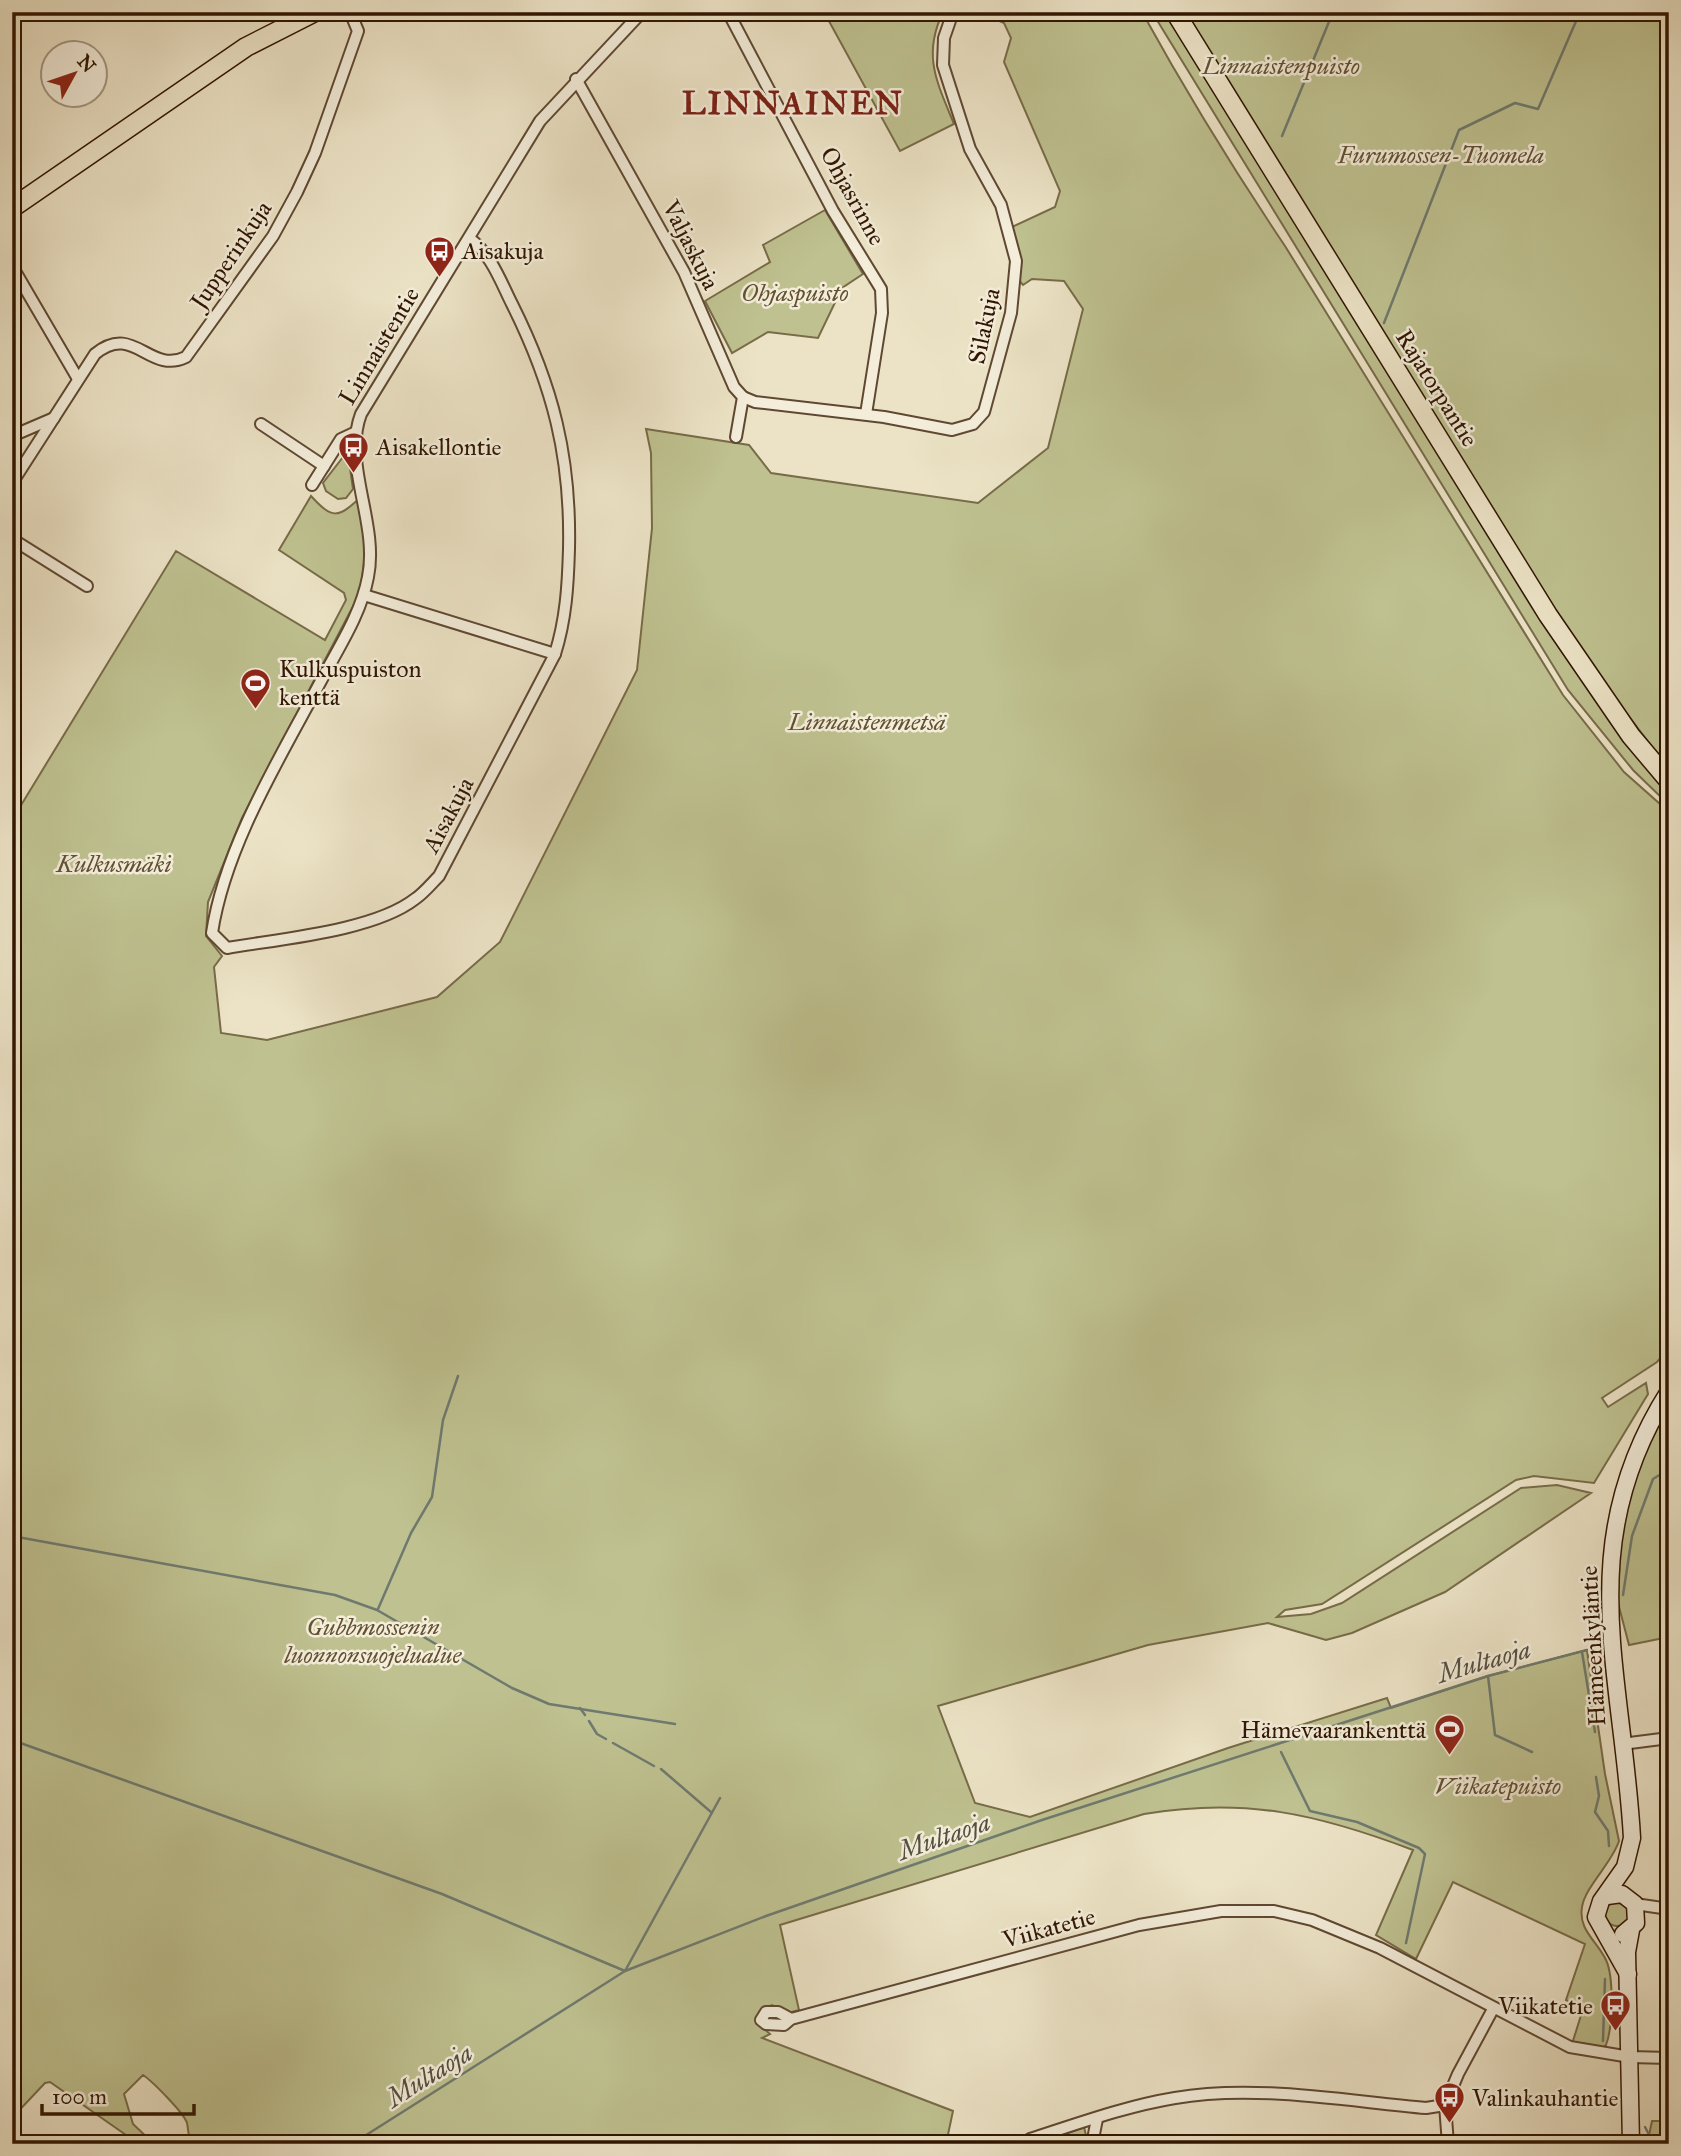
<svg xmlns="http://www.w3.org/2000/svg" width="1681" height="2156" font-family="'IM FELL Great Primer',serif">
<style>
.green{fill:#bfc190;stroke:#786b48;stroke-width:2}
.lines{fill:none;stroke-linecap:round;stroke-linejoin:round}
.stream{stroke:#6f7a6f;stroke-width:2.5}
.street-casing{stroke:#5f4832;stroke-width:14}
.secondary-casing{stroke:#301500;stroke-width:19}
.primary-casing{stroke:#301500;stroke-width:21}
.street{stroke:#f3edda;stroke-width:10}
.secondary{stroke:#f3edda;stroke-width:16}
.primary{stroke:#ece3c6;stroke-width:18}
.labels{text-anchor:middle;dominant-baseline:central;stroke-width:5;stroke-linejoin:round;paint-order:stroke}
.park-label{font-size:24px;font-style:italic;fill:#625132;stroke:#f3edda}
.street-label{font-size:24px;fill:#301500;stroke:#f3edda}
.poi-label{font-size:24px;fill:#301500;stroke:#f3edda;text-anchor:start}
.water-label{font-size:26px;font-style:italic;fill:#555041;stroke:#f3edda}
.district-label{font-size:32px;font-weight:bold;letter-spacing:2px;fill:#7a1f14;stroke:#f3edda}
</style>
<rect width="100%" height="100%" fill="#ece3c6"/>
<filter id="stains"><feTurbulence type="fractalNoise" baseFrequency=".00286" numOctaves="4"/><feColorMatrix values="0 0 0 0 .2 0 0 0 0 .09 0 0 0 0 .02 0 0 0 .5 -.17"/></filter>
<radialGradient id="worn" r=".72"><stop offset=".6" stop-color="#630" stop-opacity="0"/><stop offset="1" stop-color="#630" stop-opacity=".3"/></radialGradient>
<g class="green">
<path d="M824 12H943C922 56 937 82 954 124L900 151Z"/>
<path d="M979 12H1142C1186 92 1234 170 1285 246L1563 695 1624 772 1669 812V1348L1657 1362 1602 1398 1608 1407 1646 1383 1648 1394 1594 1483 1534 1476 1516 1480 1322 1604 1285 1610 1277 1617 1311 1614 1342 1603 1521 1488 1557 1485 1591 1493 1445 1592 1352 1633 1326 1640 1268 1623 1148 1645 938 1706 975 1803 1030 1817 1228 1748 1387 1698 1391 1708 1488 1676 1587 1650 1605 1774 1619 1841C1612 1863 1585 1887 1582 1907 1578 1930 1597 1941 1606 1960 1614 1977 1613 2027 1606 2045L1602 2048 1572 2044 1583 2009 1566 2000 1585 1944 1453 1882 1416 1959 1376 1935 1413 1850C1318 1814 1245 1797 1144 1814L780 1925 799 2010 788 2013 772 2005 764 2008 763 2028 770 2034 762 2038 953 2111 946 2144H193C187 2135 189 2132 187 2123 184 2113 152 2081 143 2075L124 2094 133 2124 150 2140 147 2144H139L50 2082 45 2083 12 2118V820L176 551 325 640 346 600 344 593 279 550 311 496C333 520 338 518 361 497L366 547 360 593 242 818 208 902 206 936 222 956 214 967 221 1033 267 1040 437 997 500 942 637 670 652 528 651 453 646 429 749 445 771 473 978 503 1048 448 1083 309 1064 281 1032 279 1023 285 1018 279 1012 227 1055 207 1060 191 1004 62 1011 38 1004 23Z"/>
<polygon points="1152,12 1168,12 1669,789 1669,805 1633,770 1568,690"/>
<polygon points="1184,12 1669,12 1669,769 1578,650"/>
<polygon points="825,210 863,274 842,288 818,338 768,332 732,353 705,301 770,262 763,245"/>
<polygon points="343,457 349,461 353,489 346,498 338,499 326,491 323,483"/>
<polygon points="1669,1406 1669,1637 1629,1645 1617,1599 1619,1547 1624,1512 1648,1445"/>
<circle cx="1617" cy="1914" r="12"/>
<polygon points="1652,2121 1669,2121 1669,2144 1647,2144"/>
<polygon points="1084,2127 1088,2144 1039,2144"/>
</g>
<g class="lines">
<g class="stream">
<polyline points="1282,136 1333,12"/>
<polyline points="1384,323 1459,130 1515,103 1538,109 1580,12"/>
<polyline points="12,1536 335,1595 377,1610 512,1688 549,1704 675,1724"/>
<polyline points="1623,1595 1632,1536 1653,1479 1669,1469"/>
<polyline points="378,1609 411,1533 432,1497 443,1420 458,1376"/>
<polyline points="1582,1652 1595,1732"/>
<polyline points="1488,1676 1495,1735 1532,1752"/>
<polyline points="580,1708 585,1715"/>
<polyline points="589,1721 597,1734 606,1739"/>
<polyline points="12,1740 442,1894 625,1971 720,1798"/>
<polyline points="613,1743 654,1766"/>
<polyline points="1281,1752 1310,1811 1357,1822 1419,1848 1425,1854 1406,1943"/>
<polyline points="661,1769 711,1812"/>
<polyline points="1596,1777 1599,1796 1595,1812 1608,1831 1609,1846"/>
<polyline points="1603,2041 1605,1979"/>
<polyline points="1645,2127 1654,2144"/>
<polyline points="352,2144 625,1971 766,1916 1042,1820 1488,1676 1587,1650"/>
</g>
<defs>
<g id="street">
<polyline points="728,12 833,211 881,289 882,313 866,414"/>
<polyline points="576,79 684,272 734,387 743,397 736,437"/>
<path d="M469 238C491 254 500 280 512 304 553 386 571 457 569 549 568 585 566 619 555 654L439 876C431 884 424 893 415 899 374 931 279 939 227 948L212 933C225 846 281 756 322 679 339 647 361 614 368 577 379 523 342 464 361 414L540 121 642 12"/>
<polyline points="12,266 78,379"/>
<polyline points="743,397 755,402 884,417 952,430 973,424 984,412 1011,313 1016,261 1001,205 970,149 943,65 944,38 953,12"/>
<polyline points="261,424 324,466"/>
<polyline points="12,436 54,418"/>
<path d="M12 483 95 354C134 322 149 375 186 357L273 236 297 192 315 153 358 31 350 12"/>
<polyline points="312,485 341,439 356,432"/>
<polyline points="12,539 87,586"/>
<polyline points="364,595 555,654"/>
<polyline points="1622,1744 1669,1738"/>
<polyline points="1635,1904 1669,1909"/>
<polyline points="791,2019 778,2012 766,2012 761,2020 766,2024 784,2025 791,2019 1139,1925 1221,1911 1274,1911 1312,1920 1380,1948 1570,2047 1630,2057 1669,2058"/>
<path d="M1027 2144 1030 2139C1077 2124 1126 2106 1175 2098 1254 2084 1346 2101 1426 2108L1445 2105"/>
<polyline points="1092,2144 1097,2119"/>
<polyline points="1448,2144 1445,2105 1458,2074 1493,2009"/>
</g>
<g id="secondary">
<polyline points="1607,1896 1622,1894 1635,1904 1636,1923 1623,1934"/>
<path d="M1628 1974 1596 1917 1601 1901 1625 1867 1632 1838C1623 1673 1571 1545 1669 1391"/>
<polyline points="1631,2144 1627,1952 1631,1930"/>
</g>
<g id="primary">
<polyline points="1175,12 1548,615 1631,736 1669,781"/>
<polyline points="12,208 246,47 315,12"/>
</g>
</defs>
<use href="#street" class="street-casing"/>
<use href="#secondary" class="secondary-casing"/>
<use href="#primary" class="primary-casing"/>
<use href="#street" class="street"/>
<use href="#secondary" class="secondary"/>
<use href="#primary" class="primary"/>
</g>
<defs>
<symbol id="bus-pin" viewBox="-11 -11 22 30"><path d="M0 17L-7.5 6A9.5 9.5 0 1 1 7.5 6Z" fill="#8f2418" stroke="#f3edda"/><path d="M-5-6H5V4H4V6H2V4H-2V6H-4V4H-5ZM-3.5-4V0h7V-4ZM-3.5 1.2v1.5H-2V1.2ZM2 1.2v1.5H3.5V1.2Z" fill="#fff"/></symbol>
<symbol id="stadium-pin" viewBox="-11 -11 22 30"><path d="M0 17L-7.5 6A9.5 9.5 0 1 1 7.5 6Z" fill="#8f2418" stroke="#f3edda"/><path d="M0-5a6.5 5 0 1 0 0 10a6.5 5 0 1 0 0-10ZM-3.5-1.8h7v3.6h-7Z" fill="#fff"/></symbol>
</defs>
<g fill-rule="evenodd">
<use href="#bus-pin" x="422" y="234" width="35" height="47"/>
<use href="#bus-pin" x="336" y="430" width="35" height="47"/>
<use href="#stadium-pin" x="238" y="666" width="35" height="47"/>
<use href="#stadium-pin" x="1432" y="1712" width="35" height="47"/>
<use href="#bus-pin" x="1598" y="1988" width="35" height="47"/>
<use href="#bus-pin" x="1432" y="2080" width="35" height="47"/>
</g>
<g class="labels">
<g class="park-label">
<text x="1281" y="66">Linnaistenpuisto</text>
<text x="1441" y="155">Furumossen-Tuomela</text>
<text x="795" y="293">Ohjaspuisto</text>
<text x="867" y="722">Linnaistenmetsä</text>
<text x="114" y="864">Kulkusmäki</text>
<text x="373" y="1627">Gubbmossenin<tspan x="373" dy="28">luonnonsuojelualue</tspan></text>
<text x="1498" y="1786">Viikatepuisto</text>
</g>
<g class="street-label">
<text transform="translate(853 196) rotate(61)">Ohjasrinne</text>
<text transform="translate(691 245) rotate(63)">Valjaskuja</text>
<text transform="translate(231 255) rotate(-56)">Jupperinkuja</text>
<text transform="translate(984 326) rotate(-78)">Silakuja</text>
<text transform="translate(379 346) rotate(-59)">Linnaistentie</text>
<text transform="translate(1437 388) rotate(58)">Rajatorpantie</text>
<text transform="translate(448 815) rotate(-62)">Aisakuja</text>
<text transform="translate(1593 1646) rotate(-93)">Hämeenkyläntie</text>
<text transform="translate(1049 1928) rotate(-15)">Viikatetie</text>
</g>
<g class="poi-label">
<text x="462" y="251">Aisakuja</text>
<text x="376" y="447">Aisakellontie</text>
<text x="279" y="669">Kulkuspuiston<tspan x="279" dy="28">kenttä</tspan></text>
<text x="1426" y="1730" text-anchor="end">Hämevaarankenttä</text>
<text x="1593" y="2006" text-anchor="end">Viikatetie</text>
<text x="1472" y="2098">Valinkauhantie</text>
</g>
<g class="water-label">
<text transform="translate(1484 1661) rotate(-16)">Multaoja</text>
<text transform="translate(944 1836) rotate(-19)">Multaoja</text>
<text transform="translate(429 2075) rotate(-32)">Multaoja</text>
</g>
<g class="district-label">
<text x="793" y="103">LINNAINEN</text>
</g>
</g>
<rect width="1681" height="2156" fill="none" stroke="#ece3c6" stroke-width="42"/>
<rect x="14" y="14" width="1653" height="2128" fill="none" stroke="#301500" stroke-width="3.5"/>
<rect x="21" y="21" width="1639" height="2114" fill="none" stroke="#301500" stroke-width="2"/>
<g transform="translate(74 74) rotate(50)"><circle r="33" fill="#f3edda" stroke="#a59783" stroke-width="2"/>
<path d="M0-5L12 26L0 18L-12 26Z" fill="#8f2418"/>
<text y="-10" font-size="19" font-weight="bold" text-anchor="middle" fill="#301500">N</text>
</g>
<path d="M42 2104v10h152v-10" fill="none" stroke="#301500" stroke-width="3.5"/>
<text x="52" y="2104" font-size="21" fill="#301500" stroke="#f3edda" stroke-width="5" paint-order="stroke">100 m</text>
<rect width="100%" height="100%" filter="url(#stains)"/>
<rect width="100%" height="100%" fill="url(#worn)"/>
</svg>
